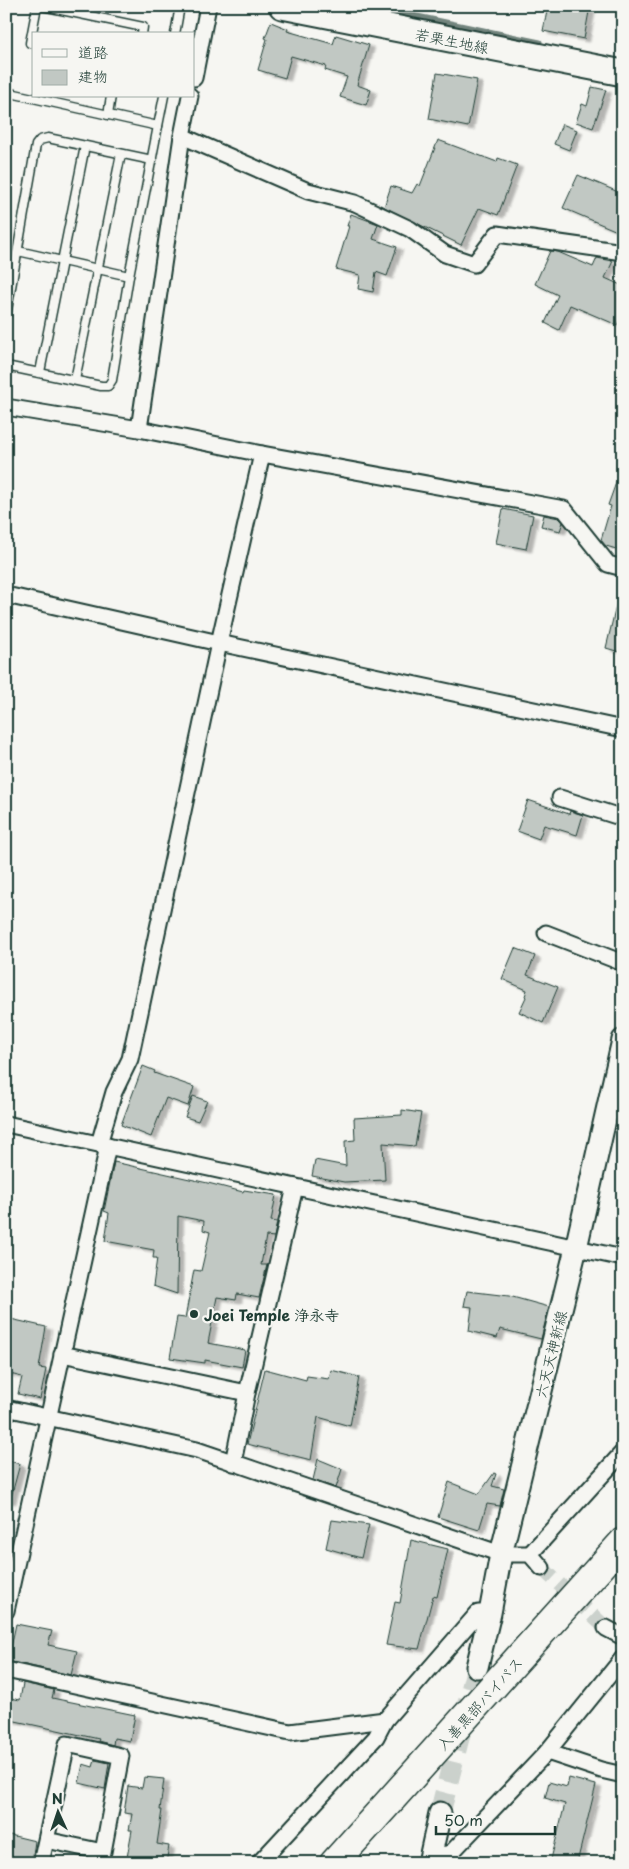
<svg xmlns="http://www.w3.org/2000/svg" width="629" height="1869" font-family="'Playpen Sans','Klee One',sans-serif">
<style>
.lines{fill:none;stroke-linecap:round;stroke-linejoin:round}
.stream{stroke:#72847d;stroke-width:5}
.building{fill:#c1c8c3;stroke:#1f3d34;filter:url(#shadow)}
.street-tunnel{stroke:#cbd1cc;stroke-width:15;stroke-dasharray:15 8;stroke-linecap:butt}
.secondary-tunnel{stroke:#cbd1cc;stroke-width:21;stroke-dasharray:21 11;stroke-linecap:butt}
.lane-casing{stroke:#1f3d34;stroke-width:11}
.street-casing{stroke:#1f3d34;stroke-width:19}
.secondary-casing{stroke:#1f3d34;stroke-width:25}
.primary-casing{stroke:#1f3d34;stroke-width:29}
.highway-casing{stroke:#1f3d34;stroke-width:31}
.lane{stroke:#f6f6f2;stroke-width:8}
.street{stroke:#f6f6f2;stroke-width:15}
.secondary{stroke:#f6f6f2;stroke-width:21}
.primary{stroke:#f6f6f2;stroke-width:25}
.highway{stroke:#f6f6f2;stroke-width:28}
.poi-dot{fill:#1f3d34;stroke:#f6f6f2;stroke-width:2}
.labels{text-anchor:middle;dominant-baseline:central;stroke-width:4.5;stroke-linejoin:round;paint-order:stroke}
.street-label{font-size:15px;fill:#1f3d34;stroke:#f6f6f2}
.poi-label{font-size:15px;font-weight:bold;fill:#1f3d34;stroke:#f6f6f2;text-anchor:start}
</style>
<defs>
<filter id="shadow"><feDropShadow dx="5.5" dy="3" stdDeviation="1" flood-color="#0004"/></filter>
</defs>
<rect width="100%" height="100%" fill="#f6f6f2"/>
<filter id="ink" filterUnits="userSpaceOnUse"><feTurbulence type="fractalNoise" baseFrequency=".02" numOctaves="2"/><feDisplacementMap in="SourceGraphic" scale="10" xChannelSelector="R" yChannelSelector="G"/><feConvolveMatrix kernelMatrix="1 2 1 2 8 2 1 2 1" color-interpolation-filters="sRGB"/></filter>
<g filter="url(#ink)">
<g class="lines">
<polyline class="stream" points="370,6 540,42"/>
</g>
<g class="building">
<polygon points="548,6 590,6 584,39 543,31"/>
<polygon points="271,22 288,29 287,31 333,44 336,35 369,45 357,85 371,90 366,105 340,97 347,77 325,70 326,66 291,56 285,78 258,70 267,39 265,38"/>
<polygon points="437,73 477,80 468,127 429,119"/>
<polygon points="592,87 606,90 593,128 576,122 582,104 587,106"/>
<polygon points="562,124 577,130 569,150 554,144"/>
<polygon points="438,140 497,162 498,158 517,165 498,215 479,208 461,245 384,207 391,186 412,193 417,184 420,186"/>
<polygon points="578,175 623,194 623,217 617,231 563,208"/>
<polygon points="351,214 378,224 373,239 397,247 387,276 376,272 373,292 358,289 360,275 336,269 349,226 347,226"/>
<polygon points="550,251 558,252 593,267 597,258 613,261 605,278 623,286 623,313 617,325 570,305 559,330 545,323 558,295 535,284"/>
<polygon points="621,469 623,469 623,551 606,546 601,540 611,506 608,505"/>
<polygon points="503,509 533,515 526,549 496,543"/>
<polygon points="544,515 559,518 563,522 560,531 541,526"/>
<polygon points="617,602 623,603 623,653 606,648"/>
<polygon points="528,800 569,814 570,811 583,815 577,835 544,825 539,839 517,831"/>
<polygon points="515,948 535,956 527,975 558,987 543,1023 519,1012 526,997 525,996 527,990 502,979"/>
<polygon points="143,1066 155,1071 154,1073 194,1087 188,1106 166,1098 151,1137 121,1125"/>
<polygon points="193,1096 207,1101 198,1121 185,1117"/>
<polygon points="402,1110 421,1113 415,1146 383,1143 385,1180 344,1182 312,1176 315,1160 346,1166 345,1141 355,1140 354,1118 402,1115"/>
<polygon points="114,1162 212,1184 243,1192 244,1190 276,1195 271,1221 277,1222 274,1237 266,1236 261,1265 267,1265 259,1298 237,1294 236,1300 217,1297 208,1343 245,1350 242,1367 205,1360 205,1363 170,1358 177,1317 185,1318 194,1270 201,1271 210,1232 203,1230 204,1221 178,1216 177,1294 153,1286 157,1258 153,1258 154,1250 105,1241 109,1213 104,1211"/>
<polygon points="467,1291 509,1296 549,1307 541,1339 500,1329 497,1338 469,1331 472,1307 464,1306"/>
<polygon points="6,1318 46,1327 39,1368 46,1369 40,1399 18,1394 22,1377 6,1373"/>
<polygon points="265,1369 306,1380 307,1376 329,1379 331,1370 359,1377 350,1426 318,1417 311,1460 247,1444"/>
<polygon points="318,1459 342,1469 336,1488 313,1480"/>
<polygon points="6,1460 20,1464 10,1501 6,1500"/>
<polygon points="494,1473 496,1474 492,1486 504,1489 500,1506 487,1504 479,1530 438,1517 449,1482 479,1494"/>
<polygon points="332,1520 369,1525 361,1558 326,1548"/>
<polygon points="411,1540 448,1549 437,1597 433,1596 419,1649 386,1645 395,1602 400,1603"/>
<polygon points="16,1624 52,1631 48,1645 77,1651 71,1675 8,1661"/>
<polygon points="23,1683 54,1690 52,1698 135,1715 130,1741 114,1738 113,1745 98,1741 99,1739 6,1719 6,1697 20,1700"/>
<polygon points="95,1760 109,1763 105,1789 79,1783 83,1764 93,1767"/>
<polygon points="144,1777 164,1779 160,1810 162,1810 157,1844 169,1846 166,1863 126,1863 132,1830 129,1830 132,1814 124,1813 128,1786 142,1788"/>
<polygon points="569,1778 596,1785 577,1863 550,1863 565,1804 545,1798 549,1782 567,1787"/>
<polygon points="10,1835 35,1841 32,1863 6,1863 6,1849"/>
</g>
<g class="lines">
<polyline class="street-tunnel" points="542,1568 606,1628"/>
<polyline class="secondary-tunnel" points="440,1813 477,1667"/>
<defs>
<g id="lane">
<polyline points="42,6 143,27 142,34"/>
<polyline points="175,34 180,6"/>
<polyline points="34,44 30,43 37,6"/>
<polyline points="6,92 158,126 164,96"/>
<polyline points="108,115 111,96"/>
<polyline points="18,251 129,276"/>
<polyline points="6,316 36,145 40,140 48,138 152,160"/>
<polyline points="6,366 101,386 108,386 112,380 129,276 158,126"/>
<polyline points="40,372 85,146"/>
<polyline points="75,380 121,154"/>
</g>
<g id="street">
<polyline points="194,78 208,6"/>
<polyline points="182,136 308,191 355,203 410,229 445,254 474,264 497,234 623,252"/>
<polyline points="6,407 139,429 182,136 190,96"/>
<polyline points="139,429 262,454 564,509 608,564 623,568"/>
<polyline points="6,595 219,643 623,729"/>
<polyline points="560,798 623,818"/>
<polyline points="546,933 623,963"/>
<polyline points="6,1124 623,1258"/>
<polyline points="99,1144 114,1092 130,1059 219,643 262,454"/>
<polyline points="62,1354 247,1393 295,1187"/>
<polyline points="6,1408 197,1450 501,1554 530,1554 542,1568"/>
<polyline points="233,1463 247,1393"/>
<polyline points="530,1554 623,1452"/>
<polyline points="6,1611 108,1146"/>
<polyline points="606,1628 623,1637"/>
<polyline points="6,1670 290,1732 385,1720 478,1613 490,1613"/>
<polyline points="547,1752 601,1770 623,1775"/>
<polyline points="430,1857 451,1853 547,1752 623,1658"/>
<polyline points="41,1863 67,1744 121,1756 103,1852 46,1840"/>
<polyline points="259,1863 376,1737 385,1720"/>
</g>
<g id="secondary">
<polyline points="477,1667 490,1613 501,1554 576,1248 623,1040"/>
<polyline points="429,1863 440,1813"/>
</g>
<polyline id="primary" points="282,6 623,73"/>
<polyline id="highway" points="334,1863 623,1542"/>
</defs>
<use href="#lane" class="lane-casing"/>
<use href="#street" class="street-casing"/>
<use href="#secondary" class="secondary-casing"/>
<use href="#primary" class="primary-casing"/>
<use href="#highway" class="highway-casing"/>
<use href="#lane" class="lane"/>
<use href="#street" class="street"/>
<use href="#secondary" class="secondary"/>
<use href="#primary" class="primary"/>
<use href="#highway" class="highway"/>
</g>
</g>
<circle class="poi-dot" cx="194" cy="1314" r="5"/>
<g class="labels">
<g class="street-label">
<text transform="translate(452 40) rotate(11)">若栗生地線</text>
<text transform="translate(550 1354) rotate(-76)">六天天神新線</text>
<text transform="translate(479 1703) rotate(-48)">入善黒部バイパス</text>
</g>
<g class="poi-label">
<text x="204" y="1314">Joei Temple 浄永寺</text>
</g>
</g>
<rect width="629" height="1869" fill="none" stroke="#f6f6f2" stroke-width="25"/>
<rect x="12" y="12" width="604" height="1844" fill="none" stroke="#1f3d34" stroke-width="2" filter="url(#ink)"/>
<rect x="32" y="32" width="162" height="65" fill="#f6f6f2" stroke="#a0aca6"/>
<rect x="42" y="49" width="25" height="8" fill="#f6f6f2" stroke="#a0aca6"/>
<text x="78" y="58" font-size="15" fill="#1f3d34">道路</text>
<rect x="42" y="70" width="25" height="15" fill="#c1c8c3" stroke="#a0aca6"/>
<text x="78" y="82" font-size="15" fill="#1f3d34">建物</text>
<g transform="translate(58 1812) rotate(357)" stroke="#f6f6f2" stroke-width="4" paint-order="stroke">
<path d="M0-4L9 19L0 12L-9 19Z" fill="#1f3d34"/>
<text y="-8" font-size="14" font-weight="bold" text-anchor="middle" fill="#1f3d34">N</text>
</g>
<path d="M436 1826v8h119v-8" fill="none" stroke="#1f3d34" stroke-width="2.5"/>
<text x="444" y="1826" font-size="15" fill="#1f3d34" stroke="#f6f6f2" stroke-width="4" paint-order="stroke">50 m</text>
</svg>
